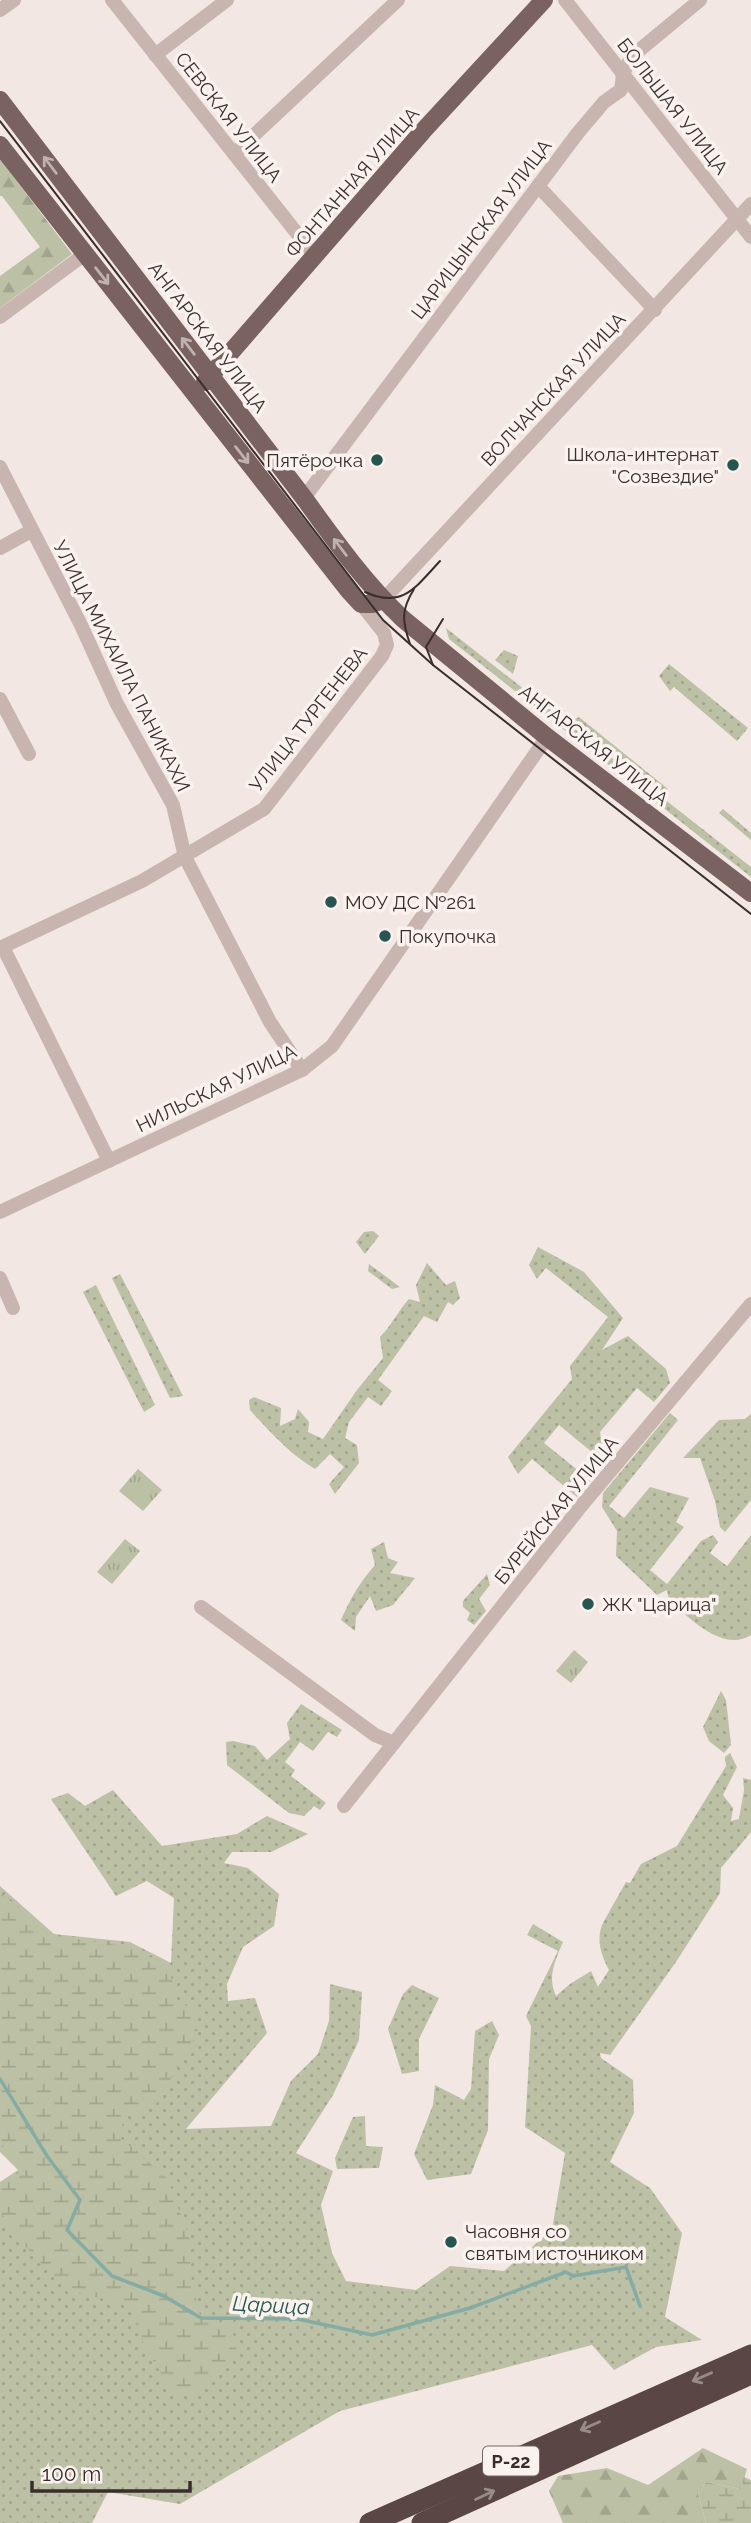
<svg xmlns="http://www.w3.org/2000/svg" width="751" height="2523" font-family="Raleway,sans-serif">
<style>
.grass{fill:url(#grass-dots)}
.forest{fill:url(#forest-firs)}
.wetland{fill:url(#wetland-marsh)}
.park{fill:url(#park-tufts)}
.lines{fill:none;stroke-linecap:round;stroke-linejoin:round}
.stream{stroke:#84aca5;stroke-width:3.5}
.minor{stroke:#c9b5af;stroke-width:14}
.major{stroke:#79625f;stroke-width:18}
.highway{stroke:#594645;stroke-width:21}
.tram{stroke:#392e2c;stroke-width:2}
.oneway{stroke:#bfb1ae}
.oneway2{stroke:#998b89}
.poi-dot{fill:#26564f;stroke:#f9f2ef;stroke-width:2.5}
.labels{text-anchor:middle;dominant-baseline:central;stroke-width:7;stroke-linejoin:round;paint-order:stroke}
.shield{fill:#f9f2ef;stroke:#736966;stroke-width:2}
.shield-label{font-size:18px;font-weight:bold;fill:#392e2c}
.street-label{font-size:19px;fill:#392e2c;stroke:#f9f2ef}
.poi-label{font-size:19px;fill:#392e2c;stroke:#f9f2ef;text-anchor:start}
.water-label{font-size:21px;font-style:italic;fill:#26564f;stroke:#f9f2ef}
</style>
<defs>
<pattern id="grass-dots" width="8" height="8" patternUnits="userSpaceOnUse" patternTransform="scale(1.75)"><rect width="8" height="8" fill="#bcc0a4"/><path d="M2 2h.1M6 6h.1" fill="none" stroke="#a2a58d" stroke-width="1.8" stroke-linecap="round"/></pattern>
<pattern id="forest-firs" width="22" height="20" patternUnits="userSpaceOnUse" patternTransform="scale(1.75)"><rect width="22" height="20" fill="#bcc0a4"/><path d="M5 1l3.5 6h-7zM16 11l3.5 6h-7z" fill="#a2a58d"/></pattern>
<pattern id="wetland-marsh" width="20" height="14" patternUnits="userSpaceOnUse" patternTransform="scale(1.75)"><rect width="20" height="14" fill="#bcc0a4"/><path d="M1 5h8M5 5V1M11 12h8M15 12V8" fill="none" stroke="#a2a58d"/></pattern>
<pattern id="park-tufts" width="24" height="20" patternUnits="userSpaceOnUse" patternTransform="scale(1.75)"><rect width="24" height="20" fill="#bcc0a4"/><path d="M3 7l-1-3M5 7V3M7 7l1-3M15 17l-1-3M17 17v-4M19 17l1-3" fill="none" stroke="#a2a58d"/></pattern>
</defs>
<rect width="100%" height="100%" fill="#f2e7e3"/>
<g class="grass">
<polygon points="446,628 751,867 751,877 449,639"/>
<polygon points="504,650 518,656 513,674 495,660"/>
<polygon points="669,664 748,728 737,741 674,687 670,691 659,676"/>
<polygon points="579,717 668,789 664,793 572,721"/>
<polygon points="723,809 751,833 751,840 719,813"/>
<polygon points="373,1231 379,1236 365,1254 356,1242 364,1232"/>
<polygon points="538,1247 584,1272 623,1318 602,1350 628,1336 666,1369 670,1383 654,1402 637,1388 600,1432 604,1462 559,1425 544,1443 590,1480 577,1497 532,1459 518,1474 508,1457 572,1379 570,1366 608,1317 546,1268 537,1279 529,1265"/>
<path d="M427 1263 446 1285 455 1281 460 1298 453 1305 448 1302 437 1322 424 1316 378 1380 392 1391 381 1406 368 1397 349 1422 345 1438 357 1445 359 1463 335 1494 329 1484 344 1467 330 1454 315 1469C289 1453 270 1432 250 1410L249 1400 254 1397 281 1408 280 1426 295 1419 298 1409 309 1422 308 1432 323 1439 357 1390 383 1358 380 1337C392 1325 398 1311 409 1299L420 1302 416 1285Z"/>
<polygon points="369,1264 400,1287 392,1289 368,1271"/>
<polygon points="120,1274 183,1396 170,1398 112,1278"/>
<polygon points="96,1285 155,1405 144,1412 83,1292"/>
<path d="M670 1413 678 1420 609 1506 624 1518 650 1487 689 1498 676 1522 684 1527 650 1570 667 1584 701 1541 713 1535 718 1542 710 1553 727 1566 751 1535V1635C723 1653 690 1618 669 1601L667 1590 657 1595 616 1556 617 1531 602 1507 603 1493Z"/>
<polygon points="751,1414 751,1500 725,1532 720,1527 715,1501 700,1458 683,1458 719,1420 745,1419"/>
<path d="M384 1542 388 1558 398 1562 390 1573 415 1578 393 1605 376 1611 370 1596 356 1617 355 1631 341 1620C350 1599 360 1582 375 1565L371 1549Z"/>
<polygon points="487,1574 490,1585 479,1599 486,1611 474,1625 467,1620 470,1613 463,1607 463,1601"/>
<polygon points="721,1691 726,1700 731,1745 724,1753 709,1741 703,1727"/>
<polygon points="301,1704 342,1730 337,1737 328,1732 313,1751 300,1742 285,1762 295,1770 291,1776 326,1803 320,1810 314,1806 304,1816 289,1813 227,1765 226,1742 233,1741 255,1746 267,1760 290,1739 287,1723"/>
<path d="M730 1753 737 1767 723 1795 733 1808 731 1821 739 1819 744 1790 743 1778 751 1780V1832L721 1868 720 1893 676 1962 610 2055 600 2053 601 2058 633 2080 634 2113 610 2162 650 2188 682 2233 665 2317 702 2340 656 2347 614 2370 592 2345 340 2411 180 2504 108 2492 92 2523H0V2182L18 2170 0 2152V1886L54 1934 130 1942 171 1963 174 1898 147 1881 116 1896 51 1799 68 1793 85 1806 113 1790 162 1846 237 1834 267 1816 308 1834 271 1852H232L224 1863 248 1868 279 1894 274 1926 243 1947 227 1984 228 2001 255 1998 267 2033 186 2129 271 2126 291 2081 318 2054 329 2021 330 1984 362 1992 359 2040 333 2095 296 2153 333 2171 321 2205 332 2253 346 2281 416 2290 450 2266 504 2271 552 2230 565 2153 525 2127 531 2026 526 2016 558 1951 527 1935 533 1924 563 1942C555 1961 547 1977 556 1996L570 1984 591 1971 598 1987 609 1970C601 1955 595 1938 604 1921L626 1882 630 1883 641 1864 677 1846 726 1766 725 1757Z"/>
<polygon points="412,1985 439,1998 419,2039 419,2071 402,2074 388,2029 403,1994"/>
<polygon points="492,2021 499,2035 489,2059 488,2130 471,2174 427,2180 414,2154 433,2105 435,2085 464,2100 471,2089 475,2031"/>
<polygon points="365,2116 366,2146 383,2147 379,2168 337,2169 335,2158 353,2117"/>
</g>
<g class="forest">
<polygon points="0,159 72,254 0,308 0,276 40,247 2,196 0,196"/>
<polygon points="703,2448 747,2469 741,2489 706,2482 698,2493 706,2523 563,2523 549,2491 558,2476 607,2468 648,2485"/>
</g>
<g class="wetland">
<polygon points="0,1893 56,1936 130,1947 169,1966 176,1999 194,2011 198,2033 154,2107 130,2114 116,2134 168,2179 189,2237 191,2276 200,2315 232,2327 237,2356 196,2395 174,2395 145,2347 127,2303 83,2295 54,2277 12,2232 0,2210 0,2185 21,2171 0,2142"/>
<polygon points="744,2477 751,2480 751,2523 706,2523 698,2493 706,2482 741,2489"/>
</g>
<g class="park">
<polygon points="138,1469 162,1490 143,1511 119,1491"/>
<polygon points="125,1539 140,1551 112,1584 97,1572"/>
<polygon points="574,1650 588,1662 571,1683 556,1671"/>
</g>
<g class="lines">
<polyline class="stream" points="0,2079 47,2156 80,2200 67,2230 112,2276 164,2296 201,2318 298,2319 372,2335 470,2308 566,2272 573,2276 626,2267 640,2306"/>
<g class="minor">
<polyline points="112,0 315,256"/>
<polyline points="565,0 751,237"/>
<polyline points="0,10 14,0"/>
<polyline points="155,55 227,0"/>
<polyline points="234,154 398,0"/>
<polyline points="538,186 655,310"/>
<polyline points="0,317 85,254"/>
<polyline points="0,467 81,625 117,704 173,805 185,857 270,1022 302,1070"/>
<polyline points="304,498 577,134 604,102 621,90 623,74 631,57 700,0"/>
<polyline points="0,548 31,531"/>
<polyline points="383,600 751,204"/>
<polyline points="0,699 29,754"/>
<polyline points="3,947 109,1161"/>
<polyline points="0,948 142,881 264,809 382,656 387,645 384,633 361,604"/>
<polyline points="0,1212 302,1070 332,1046 547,737"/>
<polyline points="0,1278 13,1308"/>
<polyline points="201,1607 375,1735 394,1743"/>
<polyline points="344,1806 582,1505 751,1304"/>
</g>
<g class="major">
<path d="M0 100 304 498C335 541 365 583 403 619L547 737 751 893"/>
<polyline points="0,145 349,591 361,604 372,604 383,600"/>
<polyline points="205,382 423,131 544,0"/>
</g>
<g class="highway">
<polyline points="370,2523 751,2355"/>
<polyline points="422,2523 751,2374"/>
</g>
<g class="tram">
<polyline points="0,121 383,620 433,665 751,914"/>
<path d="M365 592C402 609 415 588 440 561"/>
<path d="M410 644C402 621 401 610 414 589"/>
<polyline points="433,665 426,647 443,619"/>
</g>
</g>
<defs><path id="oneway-shaft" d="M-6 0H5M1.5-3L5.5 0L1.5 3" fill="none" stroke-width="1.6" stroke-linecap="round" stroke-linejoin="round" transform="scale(1.75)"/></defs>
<g class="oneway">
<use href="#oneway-shaft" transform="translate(50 165) rotate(-127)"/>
<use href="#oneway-shaft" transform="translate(102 276) rotate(52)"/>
<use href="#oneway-shaft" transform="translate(188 346) rotate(-127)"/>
<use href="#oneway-shaft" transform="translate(242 455) rotate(52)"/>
<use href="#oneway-shaft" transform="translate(340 547) rotate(-127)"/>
</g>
<g class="oneway2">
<use href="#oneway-shaft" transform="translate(702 2377) rotate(156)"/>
<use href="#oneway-shaft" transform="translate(590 2426) rotate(156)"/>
<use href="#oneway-shaft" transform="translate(485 2495) rotate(-25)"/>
</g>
<g class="poi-dot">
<circle cx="377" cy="460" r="7"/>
<circle cx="733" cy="465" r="7"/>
<circle cx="331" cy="902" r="7"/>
<circle cx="385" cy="936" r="7"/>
<circle cx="588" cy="1604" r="7"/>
<circle cx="451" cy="2242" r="7"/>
</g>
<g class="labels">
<rect class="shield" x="483" y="2446.5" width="56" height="29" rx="5"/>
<g class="shield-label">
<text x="511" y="2461">Р-22</text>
</g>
<g class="street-label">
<text transform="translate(673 106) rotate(52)">БОЛЬШАЯ УЛИЦА</text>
<text transform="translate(229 117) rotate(52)">СЕВСКАЯ УЛИЦА</text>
<text transform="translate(352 182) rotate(-49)">ФОНТАННАЯ УЛИЦА</text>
<text transform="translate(481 229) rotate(-53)">ЦАРИЦЫНСКАЯ УЛИЦА</text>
<text transform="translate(208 337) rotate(53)">АНГАРСКАЯ УЛИЦА</text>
<text transform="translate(553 389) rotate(-47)">ВОЛЧАНСКАЯ УЛИЦА</text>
<text transform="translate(122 666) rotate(63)">УЛИЦА МИХАИЛА ПАНИКАХИ</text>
<text transform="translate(308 719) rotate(-52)">УЛИЦА ТУРГЕНЕВА</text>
<text transform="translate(594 745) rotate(38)">АНГАРСКАЯ УЛИЦА</text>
<text transform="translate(216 1088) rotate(-26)">НИЛЬСКАЯ УЛИЦА</text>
<text transform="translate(556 1510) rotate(-51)">БУРЕЙСКАЯ УЛИЦА</text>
</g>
<g class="poi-label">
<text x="719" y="454" text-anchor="end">Школа-интернат<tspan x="719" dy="22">"Созвездие"</tspan></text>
<text x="363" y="460" text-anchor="end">Пятёрочка</text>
<text x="345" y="902">МОУ ДС №261</text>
<text x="399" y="936">Покупочка</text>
<text x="602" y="1604">ЖК "Царица"</text>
<text x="465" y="2231">Часовня со<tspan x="465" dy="22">святым источником</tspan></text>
</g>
<g class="water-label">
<text transform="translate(271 2305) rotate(3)">Царица</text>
</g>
</g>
<path d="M32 2481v10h158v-10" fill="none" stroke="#392e2c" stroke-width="3.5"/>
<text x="42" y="2481" font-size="21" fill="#392e2c" stroke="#f9f2ef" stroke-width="5" paint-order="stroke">100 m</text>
</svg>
